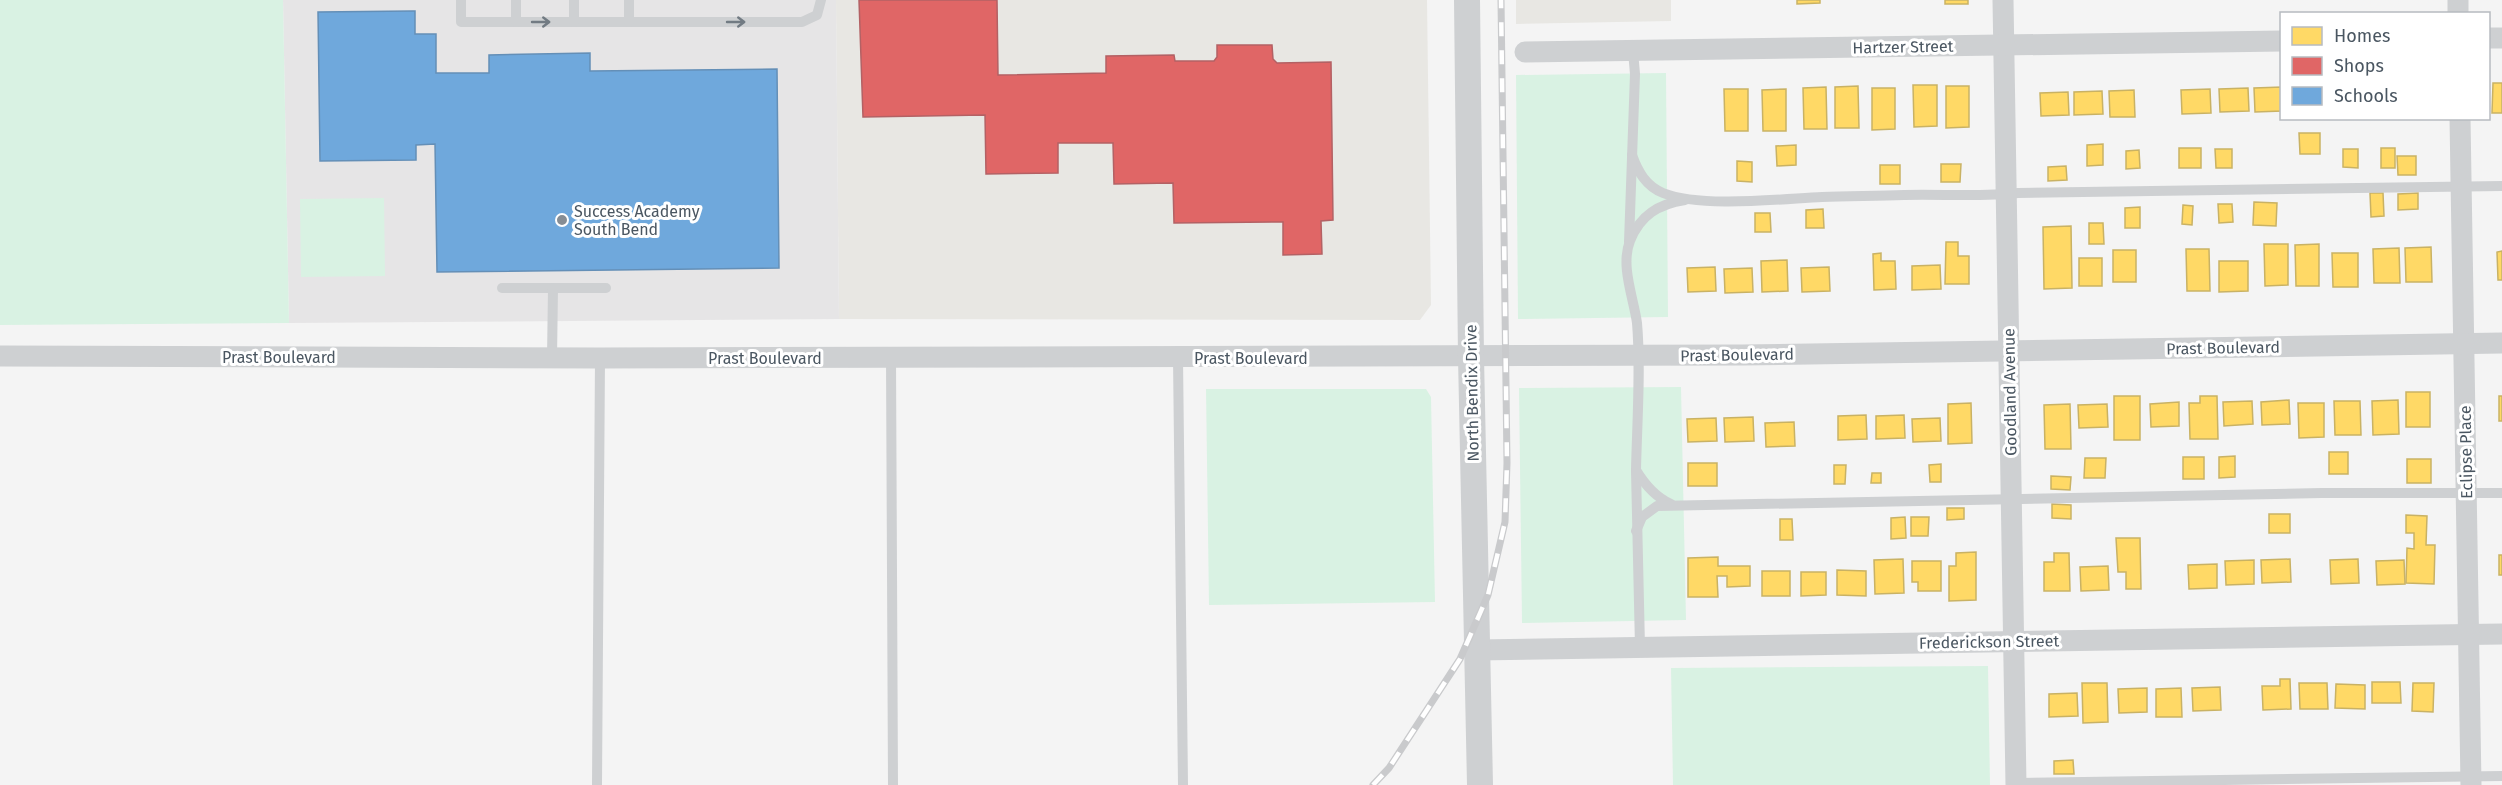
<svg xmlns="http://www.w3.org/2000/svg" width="2502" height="785" font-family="'Fira Sans',sans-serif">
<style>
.commercial{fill:#e8e7e3}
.education{fill:#e6e5e6}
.green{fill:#d9f2e3}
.homes{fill:#ffd966;stroke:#c9b264;stroke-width:1.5}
.shops{fill:#e06666;stroke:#b36164;stroke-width:1.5}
.schools{fill:#6fa8dc;stroke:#648fb7;stroke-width:1.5}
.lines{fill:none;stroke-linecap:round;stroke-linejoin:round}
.service{stroke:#ced0d2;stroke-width:10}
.minor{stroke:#ced0d2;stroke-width:21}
.tertiary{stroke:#ced0d2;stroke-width:26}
.rail-casing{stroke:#c9cacc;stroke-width:7}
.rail{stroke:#fff;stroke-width:4.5;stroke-dasharray:14;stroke-linecap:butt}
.oneway{stroke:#727b83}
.poi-dot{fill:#868d94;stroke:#fff;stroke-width:2}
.labels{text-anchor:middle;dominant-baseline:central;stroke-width:6;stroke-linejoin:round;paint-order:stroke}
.street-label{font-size:16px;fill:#4a5661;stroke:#fff}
.poi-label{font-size:16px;fill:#4a5661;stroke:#fff;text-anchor:start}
</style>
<rect width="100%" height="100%" fill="#f4f4f4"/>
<g class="commercial">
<polygon points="836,0 1427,0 1431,305 1420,320 839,319"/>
<polygon points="1516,0 1671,0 1671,21 1516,24"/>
</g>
<polygon class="education" points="283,0 836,0 839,319 289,323"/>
<g class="green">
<polygon points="0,0 283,0 289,323 0,325"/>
<polygon points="1666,73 1668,317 1518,319 1516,75"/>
<polygon points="384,198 385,276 301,277 300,199"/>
<polygon points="1681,387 1686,620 1522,623 1519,388"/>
<polygon points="1206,389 1426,389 1431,397 1435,602 1209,605"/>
<polygon points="1988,666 1990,785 1673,785 1671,668"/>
</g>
<g class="homes">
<polygon points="1797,0 1820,0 1820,3 1797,4"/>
<rect x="1945" y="0" width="23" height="4"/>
<polygon points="2493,83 2502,83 2502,113 2492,113"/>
<polygon points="1913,85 1937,85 1937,126 1914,127"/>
<polygon points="1858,86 1859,128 1835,128 1835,87"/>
<polygon points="1946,86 1969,86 1969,127 1946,128"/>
<polygon points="1826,87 1827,129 1804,129 1803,88"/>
<polygon points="2282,87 2282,111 2255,112 2254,88"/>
<polygon points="1872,88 1895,88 1895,129 1872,130"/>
<polygon points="2248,88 2249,111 2220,112 2219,89"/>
<polygon points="1724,89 1748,89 1748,131 1725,131"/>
<polygon points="1786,89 1786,131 1763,131 1762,90"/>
<polygon points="2210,89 2211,113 2182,114 2181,90"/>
<polygon points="2134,90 2135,117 2110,117 2109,91"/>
<polygon points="2102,91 2103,114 2074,115 2074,92"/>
<polygon points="2068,92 2069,115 2041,116 2040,93"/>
<polygon points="2299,133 2320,133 2320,154 2300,154"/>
<polygon points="2103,144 2103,165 2087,166 2087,145"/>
<polygon points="1796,145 1796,165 1777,166 1776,146"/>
<rect x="2179" y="148" width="22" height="20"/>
<rect x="2381" y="148" width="14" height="20"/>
<polygon points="2215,149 2232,149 2232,168 2216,168"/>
<polygon points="2343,149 2358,149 2358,168 2343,167"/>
<polygon points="2139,150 2140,168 2126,169 2126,151"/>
<polygon points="2397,156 2416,156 2416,175 2398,175"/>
<polygon points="1737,161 1752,162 1752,182 1737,181"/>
<polygon points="1941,164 1961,164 1960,182 1941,182"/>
<rect x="1880" y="165" width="20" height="19"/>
<polygon points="2066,166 2067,180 2048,181 2048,167"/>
<polygon points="2370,193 2383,193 2384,216 2371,217"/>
<polygon points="2418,193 2418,209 2398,210 2398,194"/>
<polygon points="2254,202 2277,203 2276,226 2253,225"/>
<polygon points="2218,204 2232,204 2233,222 2219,223"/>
<polygon points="2183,205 2193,206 2192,225 2182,224"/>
<polygon points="2140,207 2140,228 2125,228 2125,208"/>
<polygon points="1823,209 1824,228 1806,228 1806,210"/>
<polygon points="1755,213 1770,213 1771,232 1755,232"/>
<polygon points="2089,223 2103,223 2104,244 2089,244"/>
<polygon points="2071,226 2072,288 2044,289 2043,227"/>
<polygon points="1946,242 1958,242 1958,256 1969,256 1969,284 1945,284"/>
<polygon points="2264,244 2288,244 2288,285 2265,286"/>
<polygon points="2319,244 2319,286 2296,286 2295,245"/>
<polygon points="2431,247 2432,282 2406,282 2405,248"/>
<polygon points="2399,248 2400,283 2374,283 2373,249"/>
<polygon points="2186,249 2209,249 2210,291 2187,291"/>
<rect x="2113" y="250" width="23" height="32"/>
<polygon points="2502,251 2502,280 2498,280 2497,252"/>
<polygon points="1881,253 1881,261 1895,261 1896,289 1874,290 1873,254"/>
<polygon points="2332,253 2358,253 2358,287 2333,287"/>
<rect x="2079" y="258" width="23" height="28"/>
<polygon points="1787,260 1788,291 1762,292 1761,261"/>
<polygon points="2219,261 2248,261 2248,291 2219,292"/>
<polygon points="1940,265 1941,289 1912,290 1912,266"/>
<polygon points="1715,267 1716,291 1688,292 1687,268"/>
<polygon points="1829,267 1830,291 1802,292 1801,268"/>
<polygon points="1752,268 1753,292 1725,293 1724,269"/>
<rect x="2406" y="392" width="24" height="35"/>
<rect x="2114" y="396" width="26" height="44"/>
<polygon points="2200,396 2217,396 2218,439 2190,439 2189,403 2200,403"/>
<rect x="2499" y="396" width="3" height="25"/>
<polygon points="2289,400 2290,424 2262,425 2261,402"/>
<polygon points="2398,400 2399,434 2373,435 2372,401"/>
<polygon points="2252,401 2253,424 2224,426 2223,402"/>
<polygon points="2334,401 2360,401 2361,435 2335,435"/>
<polygon points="2179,402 2179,426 2151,427 2150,404"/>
<polygon points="1971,403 1972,443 1948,444 1948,404"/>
<polygon points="2298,403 2324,403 2324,437 2299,438"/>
<polygon points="2070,404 2071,449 2045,449 2044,405"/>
<polygon points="2107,404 2108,427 2079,428 2078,405"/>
<polygon points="1866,415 1867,439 1838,440 1838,416"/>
<polygon points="1904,415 1905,438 1876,439 1876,416"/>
<polygon points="1753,417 1754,441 1725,442 1724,418"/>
<polygon points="1716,418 1717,441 1688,442 1687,419"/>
<polygon points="1940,418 1941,441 1913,442 1912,419"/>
<polygon points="1794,422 1795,446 1766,447 1765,423"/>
<rect x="2329" y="452" width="19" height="22"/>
<polygon points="2235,456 2235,477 2219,478 2219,457"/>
<rect x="2183" y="457" width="21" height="22"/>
<polygon points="2085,458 2106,458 2105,478 2084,478"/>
<rect x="2407" y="459" width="24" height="24"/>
<rect x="1688" y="463" width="29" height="23"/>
<polygon points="1941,464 1941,482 1930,482 1929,465"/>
<polygon points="1834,465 1846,465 1845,484 1834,484"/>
<polygon points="1872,473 1881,473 1881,483 1871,483"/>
<polygon points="2051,476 2071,477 2070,490 2051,489"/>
<polygon points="2052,504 2071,505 2071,519 2052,518"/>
<polygon points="1947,508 1964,508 1964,519 1947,520"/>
<rect x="2269" y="514" width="21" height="19"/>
<polygon points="2406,515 2427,516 2426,545 2435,545 2434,584 2406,583 2407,548 2414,549 2414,533 2406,533"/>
<polygon points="1905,517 1906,538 1891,539 1891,518"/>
<polygon points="1911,517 1929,517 1928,536 1911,536"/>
<polygon points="1780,519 1792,519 1793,540 1780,540"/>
<polygon points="2116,538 2140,538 2141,589 2126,589 2126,572 2118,572"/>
<polygon points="1976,552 1976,600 1949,601 1949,566 1956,566 1956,553"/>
<polygon points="2054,553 2069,553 2070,591 2044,591 2044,562 2054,562"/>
<rect x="2499" y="555" width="3" height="20"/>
<polygon points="1718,557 1718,566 1750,566 1750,586 1727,587 1727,576 1717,576 1718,597 1688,597 1688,558"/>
<polygon points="1903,559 1904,593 1875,594 1874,560"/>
<polygon points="2290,559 2291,582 2262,583 2261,560"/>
<polygon points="2358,559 2359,583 2331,584 2330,560"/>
<polygon points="2254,560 2254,584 2226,585 2225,561"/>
<polygon points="2404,560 2405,584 2377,585 2376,561"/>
<polygon points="1912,561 1941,561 1941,591 1918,591 1918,582 1912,582"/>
<polygon points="2217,564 2217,588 2189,589 2188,565"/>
<polygon points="2108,566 2109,590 2081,591 2080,567"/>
<polygon points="1837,570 1866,571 1866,596 1837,595"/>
<rect x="1762" y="571" width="28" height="25"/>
<polygon points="1801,572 1826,572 1826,595 1801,596"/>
<polygon points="2280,679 2290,679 2291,709 2263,710 2262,686 2280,686"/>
<polygon points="2372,682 2400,682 2401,703 2372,703"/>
<polygon points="2082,683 2107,683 2108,722 2083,723"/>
<polygon points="2299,683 2327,683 2328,709 2300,709"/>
<polygon points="2413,683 2434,683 2433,712 2412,711"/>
<polygon points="2336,684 2365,685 2365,709 2335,708"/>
<polygon points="2220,687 2221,710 2193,711 2192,688"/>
<polygon points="2147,688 2147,712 2119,713 2118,689"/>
<polygon points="2181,688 2182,717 2156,717 2156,689"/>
<polygon points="2077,693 2078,716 2049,717 2049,694"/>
<polygon points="2073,760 2074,774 2054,774 2054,761"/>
</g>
<polygon class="shops" points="859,0 997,0 998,75 1106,73 1106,56 1174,55 1175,61 1214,61 1217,57 1217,45 1272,45 1273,59 1277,63 1331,62 1333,220 1321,221 1322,254 1283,255 1283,222 1174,223 1173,183 1114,184 1113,143 1058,143 1058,173 986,174 985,115 863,117"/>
<polygon class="schools" points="412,11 415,11 415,34 436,34 436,73 489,73 489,55 590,53 590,71 777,69 779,268 437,272 435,144 416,145 416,160 320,161 318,12"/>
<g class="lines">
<g class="service">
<polyline points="461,0 461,22 802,22 817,15 821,0"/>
<polyline points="574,0 574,22"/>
<polyline points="629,0 629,22"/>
<polyline points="516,22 516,0"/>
<path d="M1632 155C1638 172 1646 186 1663 193 1701 208 1780 199 1822 197 1849 196 1877 196 1904 195 1942 194 1981 197 2018 193L2502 186"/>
<polyline points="1629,242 1635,74 1633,51"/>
<polyline points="502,288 606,288"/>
<polyline points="552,358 553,288"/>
<polyline points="891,358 893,785"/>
<polyline points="1178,358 1183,785"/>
<polyline points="1636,471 1640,647"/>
<path d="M1671 504C1655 497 1645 485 1636 470 1637 423 1641 369 1637 323 1634 299 1620 266 1630 241 1640 215 1659 204 1685 200"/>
<polyline points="1636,531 1642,517 1657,506 2322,493 2502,493"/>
<polyline points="2016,783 2502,776"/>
<polyline points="597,785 600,358"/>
</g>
<g class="minor">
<polyline points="2003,0 2016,785"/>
<polyline points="2458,0 2458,14"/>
<polyline points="2488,38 2502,38"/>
<polyline points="1525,52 2282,41"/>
<polyline points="2460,118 2471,785"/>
<polyline points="0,356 600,358 1742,355 2502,343"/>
<polyline points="1477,650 2502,634"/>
</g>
<polyline class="tertiary" points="1467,0 1471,357 1480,785"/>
<defs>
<polyline id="rail" points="1373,785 1389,768 1460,659 1488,595 1505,522 1507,463 1501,0"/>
</defs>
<use href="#rail" class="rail-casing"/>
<use href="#rail" class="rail"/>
</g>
<defs><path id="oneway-shaft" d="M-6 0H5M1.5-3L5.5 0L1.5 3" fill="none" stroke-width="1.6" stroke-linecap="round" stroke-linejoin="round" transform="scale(1.5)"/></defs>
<g class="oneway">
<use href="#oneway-shaft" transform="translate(541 22)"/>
<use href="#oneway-shaft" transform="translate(736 22)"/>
</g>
<circle class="poi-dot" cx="562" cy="220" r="6"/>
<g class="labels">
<g class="street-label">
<text transform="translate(1903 47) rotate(-1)">Hartzer Street</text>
<text transform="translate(2223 348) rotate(-1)">Prast Boulevard</text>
<text transform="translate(1737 355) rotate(-1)">Prast Boulevard</text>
<text x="279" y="357">Prast Boulevard</text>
<text x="765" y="358">Prast Boulevard</text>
<text x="1251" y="358">Prast Boulevard</text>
<text transform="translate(2010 392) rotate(-91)">Goodland Avenue</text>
<text transform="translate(1472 393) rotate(-91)">North Bendix Drive</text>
<text transform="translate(2466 452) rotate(-91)">Eclipse Place</text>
<text transform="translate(1989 642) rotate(-1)">Frederickson Street</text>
</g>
<g class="poi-label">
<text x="574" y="211">Success Academy<tspan x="574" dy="18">South Bend</tspan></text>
</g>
</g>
<rect x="2280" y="12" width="210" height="108" fill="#ffffff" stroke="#b7bbc0" stroke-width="1.5"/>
<rect x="2292" y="27" width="30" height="18" fill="#ffd966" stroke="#b7bbc0" stroke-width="1.5"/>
<text x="2334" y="42" font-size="18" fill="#4a5661">Homes</text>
<rect x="2292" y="57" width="30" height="18" fill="#e06666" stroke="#b7bbc0" stroke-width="1.5"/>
<text x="2334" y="72" font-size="18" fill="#4a5661">Shops</text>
<rect x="2292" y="87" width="30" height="18" fill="#6fa8dc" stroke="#b7bbc0" stroke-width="1.5"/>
<text x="2334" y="102" font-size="18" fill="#4a5661">Schools</text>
</svg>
